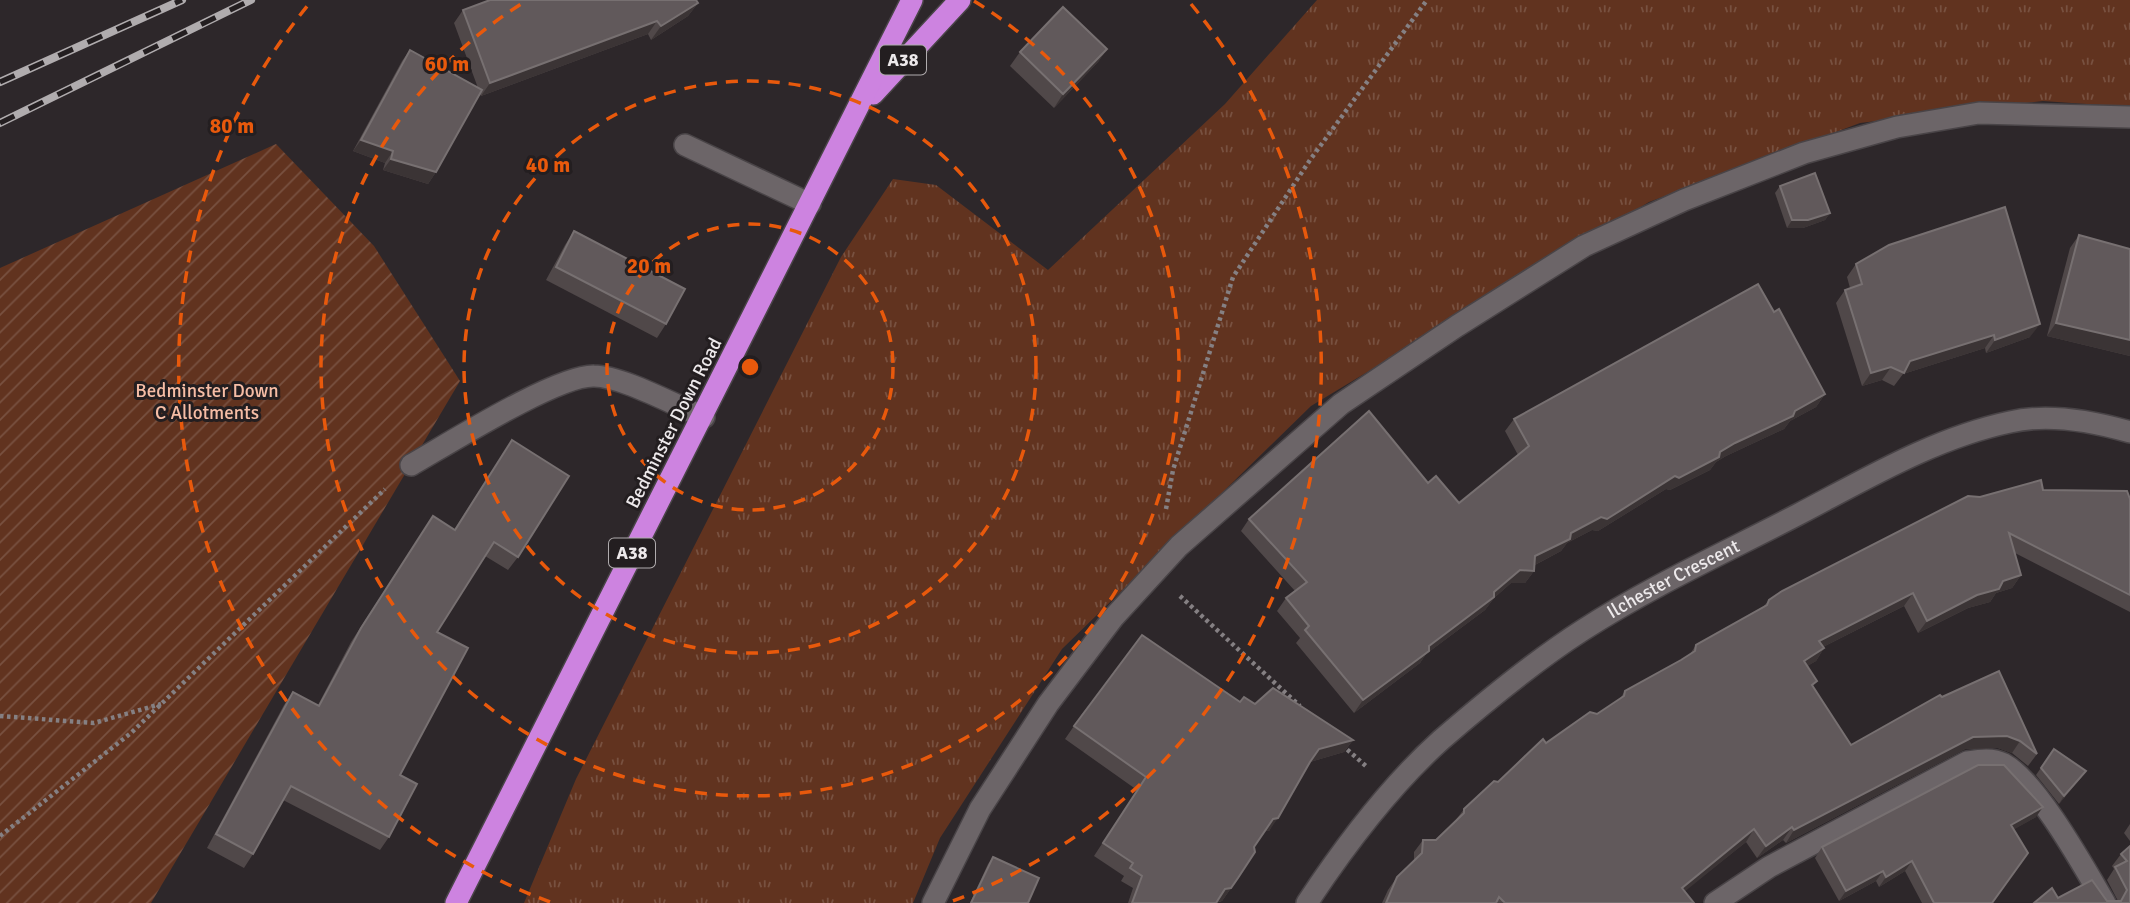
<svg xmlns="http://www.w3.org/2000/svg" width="2130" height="903" font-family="Signika,sans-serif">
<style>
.park{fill:url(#park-tufts)}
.garden{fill:url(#garden-furrows)}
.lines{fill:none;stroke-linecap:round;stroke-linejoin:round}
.lane-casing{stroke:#494447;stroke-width:24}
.street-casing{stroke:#494447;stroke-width:24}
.highway-casing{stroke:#494447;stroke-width:24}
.path{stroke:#858083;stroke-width:4.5;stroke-dasharray:3.5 3.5;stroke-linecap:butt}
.lane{stroke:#6c6568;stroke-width:21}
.street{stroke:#6c6568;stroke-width:21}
.highway{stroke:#cd83e0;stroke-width:21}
.rail-casing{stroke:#b0acae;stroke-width:8}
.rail{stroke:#231e20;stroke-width:5;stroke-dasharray:16;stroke-linecap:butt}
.wall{fill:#504849}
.shaded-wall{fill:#3b3435}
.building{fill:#61595b;stroke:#777071;stroke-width:2}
.ring{fill:none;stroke:#e8590c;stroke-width:3.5;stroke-dasharray:12 9}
.labels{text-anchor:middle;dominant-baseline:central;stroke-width:6;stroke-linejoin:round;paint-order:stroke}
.shield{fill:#231e20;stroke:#b0acae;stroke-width:2}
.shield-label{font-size:18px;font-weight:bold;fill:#ede9eb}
.park-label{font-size:19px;fill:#f6bda5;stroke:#231e20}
.street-label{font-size:19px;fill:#ede9eb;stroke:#231e20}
.centre{fill:#e8590c;stroke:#231e20;stroke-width:3.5}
.ring-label{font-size:21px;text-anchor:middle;font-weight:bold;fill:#e8590c;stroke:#231e20;stroke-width:6;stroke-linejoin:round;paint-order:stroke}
</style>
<defs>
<pattern id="park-tufts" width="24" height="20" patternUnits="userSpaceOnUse" patternTransform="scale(1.75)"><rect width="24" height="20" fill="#61331f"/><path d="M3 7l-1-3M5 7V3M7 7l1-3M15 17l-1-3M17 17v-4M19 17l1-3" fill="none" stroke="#785140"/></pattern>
<pattern id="garden-furrows" width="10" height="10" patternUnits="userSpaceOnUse" patternTransform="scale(1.75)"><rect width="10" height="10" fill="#61331f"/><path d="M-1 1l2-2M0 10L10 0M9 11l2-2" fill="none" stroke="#785140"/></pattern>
</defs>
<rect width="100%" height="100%" fill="#2d272a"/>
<polygon class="park" points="1317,0 2130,0 2130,107 2043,101 1860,123 1649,202 1311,406 1062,649 940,838 913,903 524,903 576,779 841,257 893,179 936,185 1048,270 1225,104"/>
<polygon class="garden" points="276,144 374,246 460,381 151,903 0,903 0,268"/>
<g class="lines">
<defs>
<g id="lane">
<path d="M411 465C448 444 557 375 594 376 622 376 676 406 704 417"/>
<polyline points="933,903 980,809 1048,704 1113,618 1179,546 1341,404 1457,326 1584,246 1684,200 1804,153 1897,127 1979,113 2130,117"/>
<path d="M1715 903 1769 867 1967 762C1980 760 1992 758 2004 764 2037 782 2085 869 2105 903"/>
</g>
<g id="street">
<polyline points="685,145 810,204"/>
<path id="s1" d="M1307 903C1344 847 1391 785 1441 740 1486 701 1533 662 1583 630 1651 586 1726 552 1797 515 1866 479 1934 438 2010 422 2049 413 2092 421 2130 432"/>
</g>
<g id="highway">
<polyline points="873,94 960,0"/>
<polyline points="456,903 912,0"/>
</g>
</defs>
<use href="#lane" class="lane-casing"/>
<use href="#street" class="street-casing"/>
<use href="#highway" class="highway-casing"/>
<g class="path">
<polyline points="1166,509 1173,470 1233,277 1310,160 1427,0"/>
<polyline points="1180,596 1300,706"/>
<polyline points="0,716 94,723 161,704"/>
<polyline points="1342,745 1367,767"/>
<polyline points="0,836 131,733 385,489"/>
</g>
<use href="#lane" class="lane"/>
<use href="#street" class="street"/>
<use href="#highway" class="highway"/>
<defs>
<g id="rail">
<polyline points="0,82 182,0"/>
<polyline points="0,123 251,0"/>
</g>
</defs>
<use href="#rail" class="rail-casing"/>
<use href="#rail" class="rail"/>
</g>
<g class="wall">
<polygon points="698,3 688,16 651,40 648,34 481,96 480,94 436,172 428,184 383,170 385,163 353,151 402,61 410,50 478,88 454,23 463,10"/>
<polygon points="1107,49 1098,62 1054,108 1010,66 1020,52"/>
<polygon points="1780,186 1830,213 1825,220 1803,228 1787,228 1775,193"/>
<polygon points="574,231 666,324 657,338 546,280 565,245"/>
<polygon points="2079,235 2130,249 2130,356 2047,336 2070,248"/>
<polygon points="1856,264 2030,337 1986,353 1985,348 1903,374 1894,386 1882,380 1862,386 1836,303 1845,290 1850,288 1847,277"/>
<polygon points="1774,312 1825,394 1816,407 1790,421 1784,429 1726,456 1716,462 1710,470 1670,490 1666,489 1598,531 1592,530 1567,543 1561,551 1535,565 1534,571 1525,583 1511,583 1494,598 1485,610 1426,654 1420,663 1354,713 1296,643 1300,638 1277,611 1286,598 1295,591 1241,531 1249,519 1428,483 1459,503 1518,455 1505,431 1514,419"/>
<polygon points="512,440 518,557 508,570 485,556 437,632 400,775 389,837 380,850 283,800 253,854 244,868 207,848 284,705 293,692 318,705 351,642 433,516 454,530"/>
<polygon points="2043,490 2130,499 2130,612 2015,553 2021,575 2012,588 1996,593 1990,602 1968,608 1918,633 1904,606 1823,647 1824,648 1816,661 1807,666 1813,687 1851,745 1942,697 1999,671 2037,754 2028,766 2012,753 1998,748 1965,749 1786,843 1783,840 1757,858 1746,842 1684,891 1694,903 1382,903 1388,890 1397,877 1414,861 1414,852 1423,840 1436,840 1455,821 1464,809 1546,743 1597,714 1619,700 1625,691 1681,660 1690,654 1696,645 1763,607 1769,600 1980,497"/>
<polygon points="1240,702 1353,740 1344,752 1310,762 1269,831 1264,831 1254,847 1238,878 1222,901 1216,903 1128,903 1133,888 1121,881 1124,876 1094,856 1137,790 1065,739 1074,726"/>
<polygon points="2054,749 2086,771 2059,804 2036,775"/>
<polygon points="2036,817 2014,829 1993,903 1922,903 1905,871 1879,887 1876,881 1839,901 1815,858 1822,847"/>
<polygon points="2130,824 2130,841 2124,833"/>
<polygon points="2130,846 2130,903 2058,898 2118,901 2107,880 2114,869 2112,866 2121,854"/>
<polygon points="993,857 1028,903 970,903 988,864"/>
</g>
<g class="shaded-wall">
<polygon points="698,3 688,16 651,40 661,26"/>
<polygon points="657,21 648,34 481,96 490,83"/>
<polygon points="1107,49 1098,62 1054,108 1063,94"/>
<polygon points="361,140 393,151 385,163 353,151"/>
<polygon points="391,159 436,172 428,184 383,170"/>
<polygon points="1830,213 1825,220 1803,228 1787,228 1792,220"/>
<polygon points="2056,323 2130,340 2130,356 2047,336"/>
<polygon points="2040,324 2030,337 1986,353 1995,340"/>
<polygon points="1994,335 1985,348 1903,374 1910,361"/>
<polygon points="1891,367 1882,380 1862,386 1871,373"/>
<polygon points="1825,394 1816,407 1790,421 1784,429 1726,456 1716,462 1710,470 1670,490 1666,489 1598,531 1592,530 1567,543 1561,551 1527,569 1535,556 1571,533"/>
<polygon points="1520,570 1534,571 1525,583 1511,583 1494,598 1485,610 1426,654 1420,663 1354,713 1363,700"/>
<polygon points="2021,575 2012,588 1996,593 1990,602 1968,608 1918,633 1927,621 2003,581"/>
<polygon points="1913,593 1904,606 1811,653 1819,641"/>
<polygon points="1824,648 1816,661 1795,674 1804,661"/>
<polygon points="2007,736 2020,741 2012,753 1998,748 1965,749 1786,843 1794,830 1973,737"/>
<polygon points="1353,740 1344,752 1310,762 1319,749"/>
<polygon points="2086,771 2081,778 2059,804 2064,796"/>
<polygon points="2043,807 2036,817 2004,835 2011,825"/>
<polygon points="1278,818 1269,831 1264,831 1273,819"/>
<polygon points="1792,827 1783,840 1757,858 1766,846"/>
<polygon points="1754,829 1746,842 1673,901 1682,888"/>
<polygon points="1912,861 1905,871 1879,887 1886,877"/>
<polygon points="1883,871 1876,881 1839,901 1846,891"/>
<polygon points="1231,888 1222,901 1216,902 1225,889"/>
</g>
<g class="building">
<polygon points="490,0 696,0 698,3 661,26 657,21 490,83 463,10"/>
<polygon points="1063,7 1107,49 1063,94 1020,52"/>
<polygon points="410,50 482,90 436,172 391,159 393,151 361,140"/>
<polygon points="1815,173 1830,213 1808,220 1792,220 1780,186"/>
<polygon points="2005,207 2040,324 1995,340 1994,335 1910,361 1904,373 1891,367 1871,373 1845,290 1862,284 1856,264 1889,245"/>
<polygon points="574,231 685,289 666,324 556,267"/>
<polygon points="2079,235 2130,249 2130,340 2056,323"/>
<polygon points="1758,284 1774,312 1779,309 1825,394 1795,411 1793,416 1735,443 1720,452 1719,457 1679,478 1675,476 1607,519 1601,517 1571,533 1570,539 1535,556 1534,571 1520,570 1494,592 1494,597 1429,646 1429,651 1363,700 1305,630 1309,626 1286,598 1307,582 1249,519 1369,411 1428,483 1436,476 1459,503 1529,446 1514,419"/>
<polygon points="512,440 569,476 518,557 494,542 437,632 468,648 400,775 417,784 389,837 291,786 253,854 216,834 293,692 319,706 361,628 433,516 455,530"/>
<polygon points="2041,480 2043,490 2127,491 2130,499 2130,595 2009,533 2021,575 2003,581 1999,589 1977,595 1927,621 1913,593 1819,641 1824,648 1804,661 1817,681 1812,685 1851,745 1940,695 1942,697 1999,671 2037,754 2020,741 2007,736 1973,737 1794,830 1792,827 1766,846 1754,829 1682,888 1694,903 1505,903 1499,897 1496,903 1386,903 1397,877 1422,853 1423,840 1436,840 1464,813 1464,809 1494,781 1498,782 1543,739 1546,743 1590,712 1597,714 1624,696 1625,691 1681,660 1695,651 1696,645 1767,605 1769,600 1782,591 1968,496 1980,497"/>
<polygon points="1142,635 1240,702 1244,697 1255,704 1273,688 1353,740 1319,749 1310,762 1278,818 1273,819 1254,847 1255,852 1238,878 1231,888 1225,889 1216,903 1132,903 1142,876 1130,868 1133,863 1103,843 1146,777 1074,726"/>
<polygon points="2054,749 2086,771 2064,796 2041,768"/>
<polygon points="1978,765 2004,765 2043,807 2011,825 2028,853 1992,903 1934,903 1912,861 1886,877 1883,871 1846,891 1822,847"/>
<polygon points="2130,846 2130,903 2034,903 2052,888 2058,898 2092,880 2107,901 2121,901 2127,890 2115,867 2127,861 2121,854"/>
<polygon points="993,857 1039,878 1028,903 971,903"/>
</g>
<g class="ring">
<circle cx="750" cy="367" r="143"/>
<circle cx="750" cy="367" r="286"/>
<path d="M974 1A429 429 0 1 1 526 1"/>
<path d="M550 902A571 571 0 0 1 309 4M1191 4A571 571 0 0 1 950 902"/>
</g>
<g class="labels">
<g class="shield">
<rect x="880" y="45.5" width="46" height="29" rx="5"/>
<rect x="609" y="538.5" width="46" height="29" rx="5"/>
</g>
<g class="shield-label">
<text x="903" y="60">A38</text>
<text x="632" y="553">A38</text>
</g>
<g class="park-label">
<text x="207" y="391">Bedminster Down<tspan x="207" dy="22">C Allotments</tspan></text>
</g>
<g class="street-label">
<text transform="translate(674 423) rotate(-63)">Bedminster Down Road</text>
<text stroke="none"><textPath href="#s1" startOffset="495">Ilchester Crescent</textPath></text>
</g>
</g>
<circle cx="750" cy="367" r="10" class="centre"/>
<g class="ring-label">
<text x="447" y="71">60 m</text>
<text x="232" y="133">80 m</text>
<text x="548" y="172">40 m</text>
<text x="649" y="273">20 m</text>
</g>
</svg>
